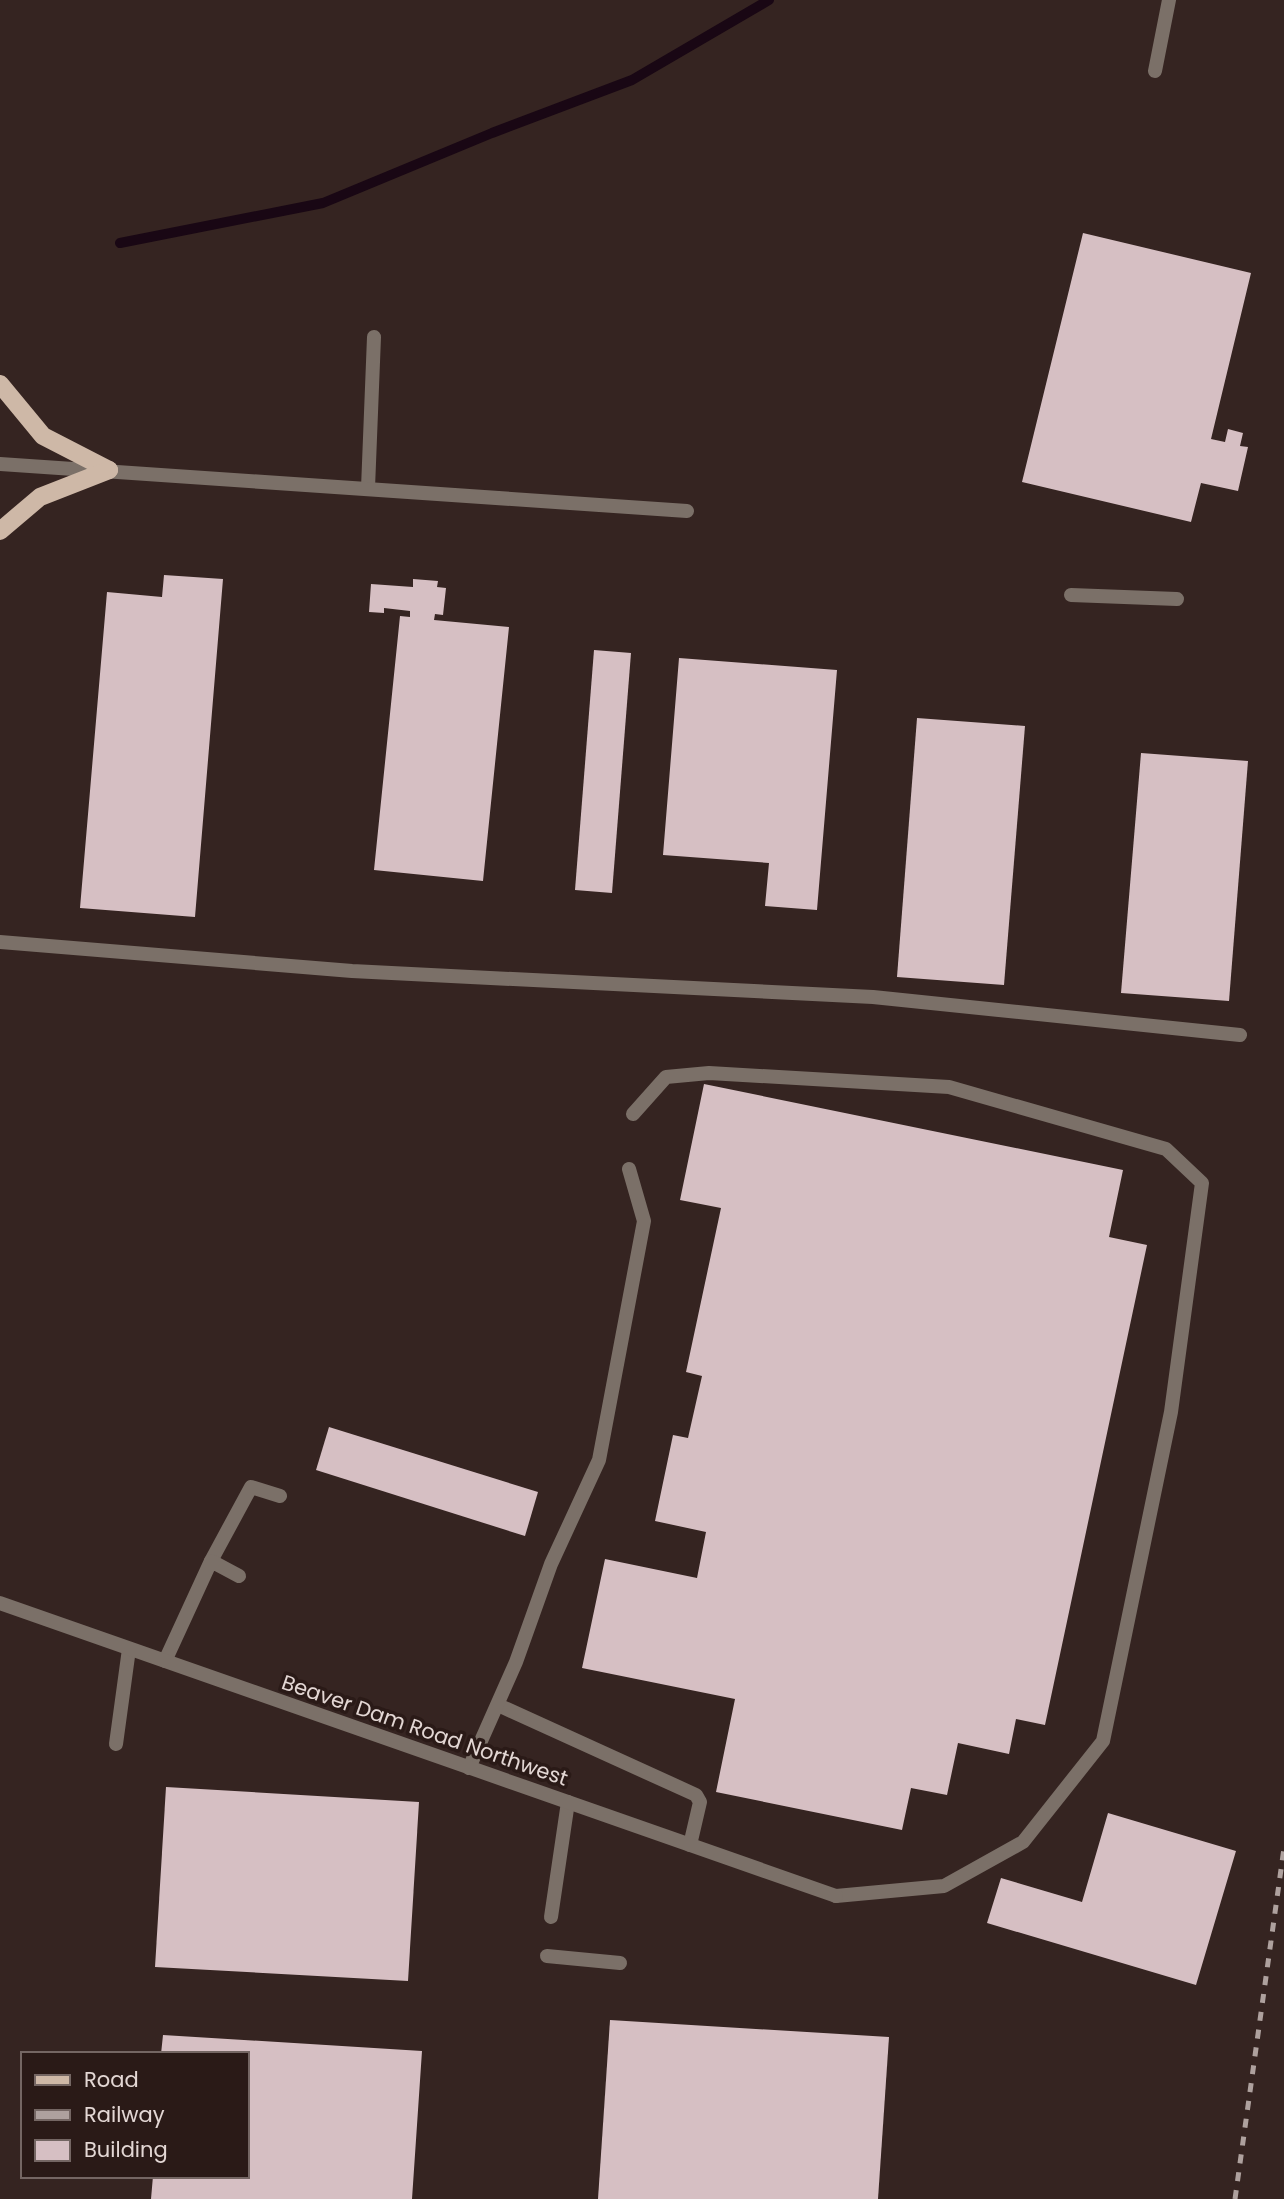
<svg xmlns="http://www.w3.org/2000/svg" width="1284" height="2199" font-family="Poppins,sans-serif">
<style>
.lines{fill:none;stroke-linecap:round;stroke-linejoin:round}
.stream{stroke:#190714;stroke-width:10}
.building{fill:#d6bfc3}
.service{stroke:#7b7068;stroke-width:14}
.minor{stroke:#7b7068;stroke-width:14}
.primary{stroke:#ceb8a7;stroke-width:18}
.rail{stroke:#aea19e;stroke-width:5;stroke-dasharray:9 9;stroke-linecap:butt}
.labels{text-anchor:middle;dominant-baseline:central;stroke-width:7;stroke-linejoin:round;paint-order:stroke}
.street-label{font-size:21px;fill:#e3d7d4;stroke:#2a1a17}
</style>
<rect width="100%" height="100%" fill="#352421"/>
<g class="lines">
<polyline class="stream" points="120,243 323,203 492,133 632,80 769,0"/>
</g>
<g class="building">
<polygon points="1083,233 1251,273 1211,439 1225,442 1228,429 1243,433 1240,446 1248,447 1238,491 1201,483 1191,522 1022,482"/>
<polygon points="164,575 223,579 195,917 80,908 107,592 162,597"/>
<polygon points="413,579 438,581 437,587 446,588 443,615 435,614 434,620 509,627 483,881 374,870 400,616 410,617 410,611 384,608 384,613 369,612 371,584 413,587"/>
<polygon points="594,650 631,653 612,893 575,890"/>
<polygon points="679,658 837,670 817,910 765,906 769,863 663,855"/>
<polygon points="917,718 1025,726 1004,985 897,977"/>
<polygon points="1141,753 1248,761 1229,1001 1121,993"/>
<polygon points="704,1084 1123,1170 1109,1237 1147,1245 1045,1725 1016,1719 1009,1754 958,1743 947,1795 911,1788 902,1830 716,1792 735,1699 582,1668 605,1559 697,1578 706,1532 655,1521 673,1435 688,1438 702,1376 686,1372 721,1208 680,1200"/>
<polygon points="329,1427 538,1492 525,1536 316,1470"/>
<polygon points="166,1787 419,1802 408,1981 155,1967"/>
<polygon points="1108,1813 1236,1851 1196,1985 987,1923 1001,1878 1082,1902"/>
<polygon points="610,2020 889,2037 878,2199 598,2199"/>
<polygon points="163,2035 422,2051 412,2199 151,2199 153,2176 247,2176 247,2054 161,2054"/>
</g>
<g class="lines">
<g class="service">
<polyline points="1155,71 1169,0"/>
<polyline points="368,488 374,337"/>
<polyline points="1071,595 1177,599"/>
<polyline points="0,942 352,971 873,997 1240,1035"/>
<polyline points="633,1114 666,1077 709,1073 949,1087 1166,1149 1202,1183 1171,1412 1103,1741 1023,1842 944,1886 836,1896"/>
<polyline points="211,1561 251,1487 280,1496"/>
<polyline points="165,1661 211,1561 239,1576"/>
<polyline points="498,1705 696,1795 700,1802 690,1845"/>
<polyline points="116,1744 129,1649"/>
<polyline points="469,1768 516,1662 551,1564 599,1460 644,1221 629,1169"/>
<polyline points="551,1917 568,1802"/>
<polyline points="547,1956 620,1963"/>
</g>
<g class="minor">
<polyline points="0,464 687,511"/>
<polyline points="0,1603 836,1896"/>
</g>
<g class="primary">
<polyline points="0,384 43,436 109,470"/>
<polyline points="0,531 40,497 109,470"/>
</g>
<polyline class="rail" points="1235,2199 1284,1848"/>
</g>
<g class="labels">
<g class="street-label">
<text transform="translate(425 1730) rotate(19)">Beaver Dam Road Northwest</text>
</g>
</g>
<rect x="21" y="2052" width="228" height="126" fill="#2a1a17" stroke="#746663" stroke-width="2"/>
<rect x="35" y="2075" width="35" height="10" fill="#ceb8a7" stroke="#746663" stroke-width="2"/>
<text x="84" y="2087" font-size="21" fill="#e3d7d4">Road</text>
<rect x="35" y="2110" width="35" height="10" fill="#aea19e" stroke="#746663" stroke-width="2"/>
<text x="84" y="2122" font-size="21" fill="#e3d7d4">Railway</text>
<rect x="35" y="2140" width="35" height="21" fill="#d6bfc3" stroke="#746663" stroke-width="2"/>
<text x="84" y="2157" font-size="21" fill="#e3d7d4">Building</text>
</svg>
